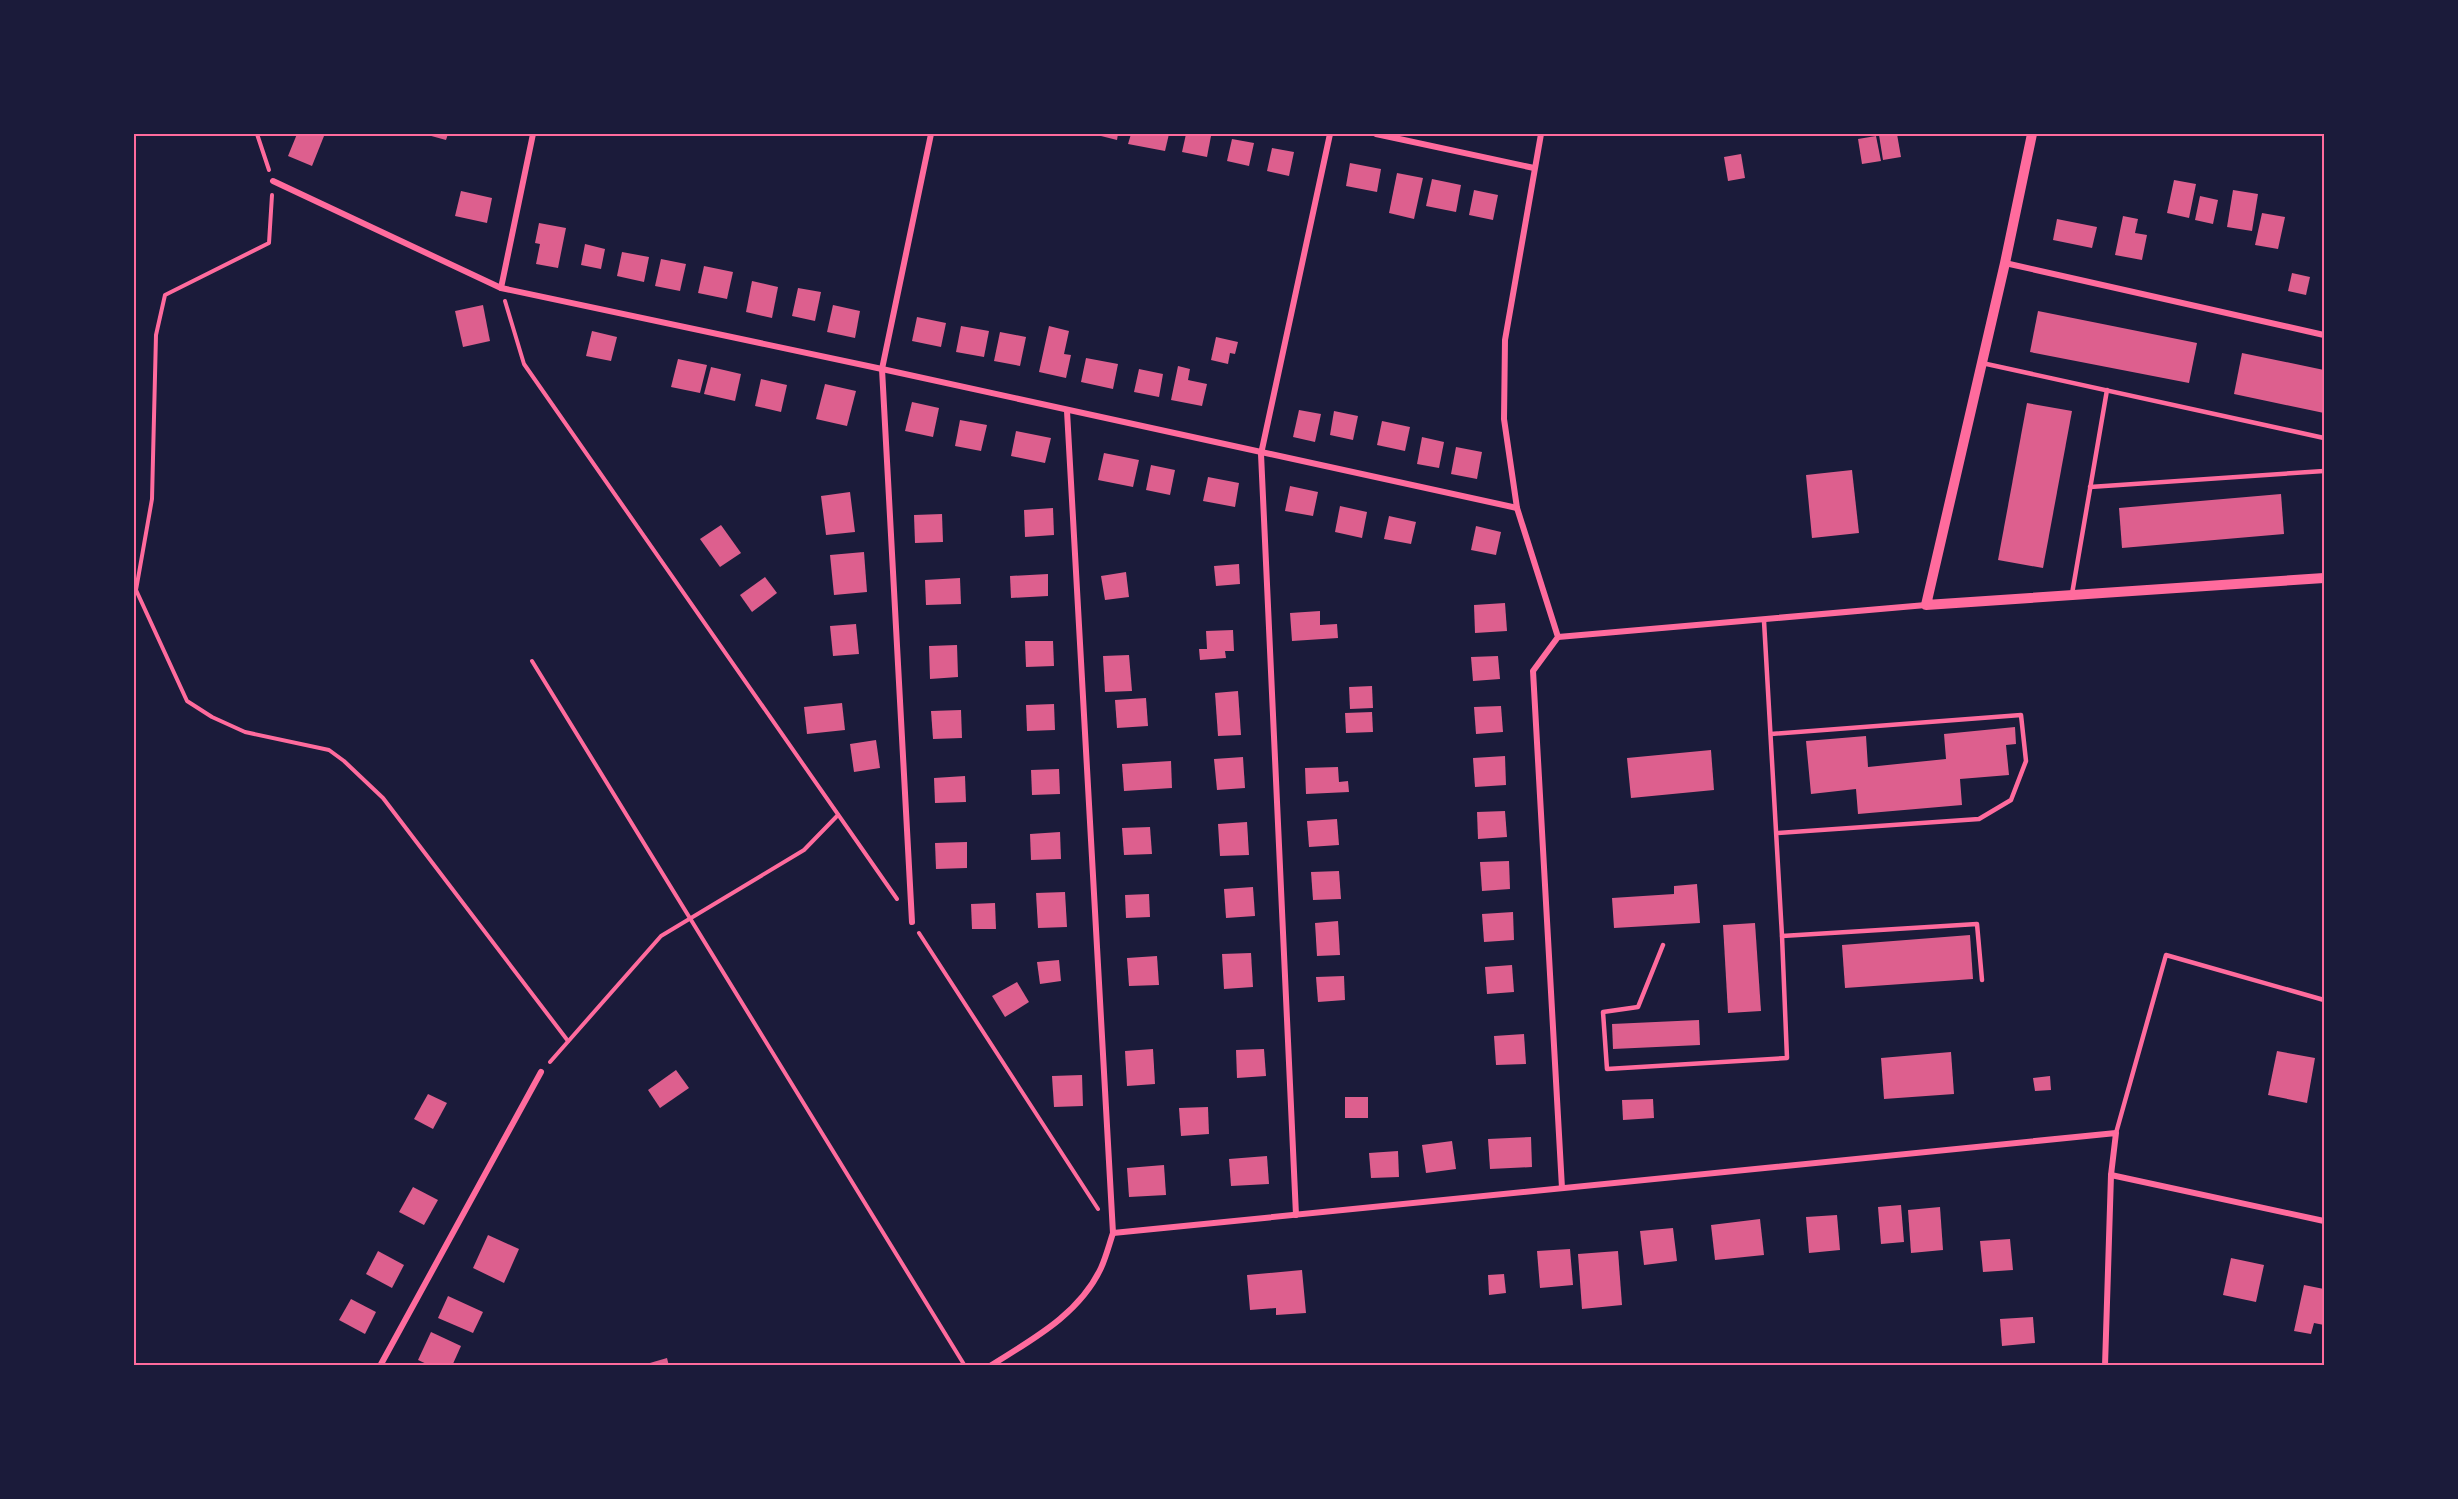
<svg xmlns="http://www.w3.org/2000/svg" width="2458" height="1499" font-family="Montserrat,sans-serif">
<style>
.building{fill:#dd5f8e}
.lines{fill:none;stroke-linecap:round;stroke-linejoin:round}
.path{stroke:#ff6b9d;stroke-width:4}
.service{stroke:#ff6b9d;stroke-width:4.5}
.minor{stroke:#ff6b9d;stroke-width:6}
.tertiary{stroke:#ff6b9d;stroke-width:10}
.neatline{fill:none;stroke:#ff6b9d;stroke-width:2}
</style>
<rect width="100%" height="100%" fill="#1b1b3a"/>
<g class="building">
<polygon points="297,134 317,134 324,136 312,166 288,156"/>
<polygon points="424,134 448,134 446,140"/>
<polygon points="1093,134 1118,134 1117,140"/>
<polygon points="1131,134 1169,134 1165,151 1128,144"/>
<polygon points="1186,134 1211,136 1207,157 1182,152"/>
<polygon points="1897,134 1901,157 1883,160 1879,135"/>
<polygon points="1876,136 1881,161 1862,164 1858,139"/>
<polygon points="1232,139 1254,143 1249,166 1227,161"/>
<polygon points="1272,148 1294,152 1289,176 1267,171"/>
<polygon points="1741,154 1745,178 1728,181 1724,157"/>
<polygon points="1350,163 1381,169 1377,192 1346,186"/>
<polygon points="1397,173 1423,178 1414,219 1389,213"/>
<polygon points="1432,179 1461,185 1456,212 1426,206"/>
<polygon points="2174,180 2196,184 2189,218 2167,213"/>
<polygon points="1474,190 1498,195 1493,220 1469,215"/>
<polygon points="2233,190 2258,194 2252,231 2227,227"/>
<polygon points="461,191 492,198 487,223 455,216"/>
<polygon points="2200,196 2218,200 2213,224 2195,220"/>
<polygon points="2262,213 2285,217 2278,249 2255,245"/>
<polygon points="2123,216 2138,219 2135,233 2147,235 2142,260 2115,255"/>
<polygon points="2057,219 2097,227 2092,248 2053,240"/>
<polygon points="539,223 566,228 558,268 536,264 540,244 535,243"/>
<polygon points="585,244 605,249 601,269 581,265"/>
<polygon points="622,252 649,257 644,282 617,276"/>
<polygon points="661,259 686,264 680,291 655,286"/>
<polygon points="704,266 733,272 727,299 698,293"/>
<polygon points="2292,273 2310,277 2306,295 2288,291"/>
<polygon points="752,281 778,287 772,318 746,312"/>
<polygon points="798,288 821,292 815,321 792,316"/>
<polygon points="483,305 490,341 463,347 455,311"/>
<polygon points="833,305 860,311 855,338 827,332"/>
<polygon points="2038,311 2197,343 2189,383 2030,352"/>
<polygon points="917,317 946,323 941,347 912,341"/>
<polygon points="961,326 989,331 984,357 956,352"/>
<polygon points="1049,326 1069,331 1064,354 1071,355 1066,378 1039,372"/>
<polygon points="592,331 617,337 611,361 586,356"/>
<polygon points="1000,332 1026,337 1020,366 994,361"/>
<polygon points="1216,337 1238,342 1235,354 1230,353 1228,364 1211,360"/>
<polygon points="2242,353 2324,370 2324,413 2234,394"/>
<polygon points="1086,358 1118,364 1113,389 1081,382"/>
<polygon points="678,359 707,365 700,393 671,387"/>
<polygon points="1178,366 1190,369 1188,380 1207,384 1202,406 1171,400"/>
<polygon points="711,367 741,374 735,401 704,394"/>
<polygon points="1139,369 1163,374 1159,397 1134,392"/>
<polygon points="761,379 787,385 781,412 755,406"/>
<polygon points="825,384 856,391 847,426 816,419"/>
<polygon points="912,402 939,408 933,437 905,431"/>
<polygon points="2027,403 2072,411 2043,568 1998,560"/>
<polygon points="1299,410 1321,414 1315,442 1293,437"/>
<polygon points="1334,411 1358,416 1353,440 1330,435"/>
<polygon points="960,420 987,425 981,451 955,446"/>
<polygon points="1382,421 1410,427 1405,451 1377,445"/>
<polygon points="1016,431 1051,438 1045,463 1011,456"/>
<polygon points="1422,437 1444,442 1439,468 1417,464"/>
<polygon points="1456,447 1482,452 1477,479 1451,474"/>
<polygon points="1104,453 1139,460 1133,487 1098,480"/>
<polygon points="1151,465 1175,470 1170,495 1146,490"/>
<polygon points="1852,470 1859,533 1812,538 1806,475"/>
<polygon points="1208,477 1239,483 1235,507 1203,501"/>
<polygon points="1290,486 1318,492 1313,516 1285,511"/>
<polygon points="850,492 855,532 826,535 821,496"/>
<polygon points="2281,494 2284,534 2122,548 2119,508"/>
<polygon points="1340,506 1367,512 1362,538 1335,532"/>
<polygon points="1053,508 1054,535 1025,537 1024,510"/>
<polygon points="942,514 943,542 915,543 914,515"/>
<polygon points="1389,516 1416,522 1411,544 1384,539"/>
<polygon points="721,525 741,553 720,567 700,539"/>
<polygon points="1476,526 1501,532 1496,555 1471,550"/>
<polygon points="864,552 867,592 834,595 830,555"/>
<polygon points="1239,564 1240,584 1216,586 1214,566"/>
<polygon points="1126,572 1129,597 1105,600 1101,576"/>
<polygon points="1048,574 1048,596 1011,598 1010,576"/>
<polygon points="765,577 777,593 752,612 740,595"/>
<polygon points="960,578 961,604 926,605 925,580"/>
<polygon points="1505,603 1507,631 1475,633 1474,605"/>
<polygon points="1320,611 1320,625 1337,624 1338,638 1292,641 1290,613"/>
<polygon points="856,624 859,654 833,656 830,626"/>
<polygon points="1233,630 1234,651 1225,651 1226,658 1200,660 1199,649 1207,649 1206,631"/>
<polygon points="1025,641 1053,641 1054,666 1026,667"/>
<polygon points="957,645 958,677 930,679 929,646"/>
<polygon points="1129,655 1132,691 1105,692 1103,656"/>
<polygon points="1498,656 1500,679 1473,681 1471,657"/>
<polygon points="1372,686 1373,708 1350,709 1349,687"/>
<polygon points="1238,691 1241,735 1218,736 1215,693"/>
<polygon points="1146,698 1148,726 1117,728 1115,700"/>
<polygon points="842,703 845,730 807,734 804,707"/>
<polygon points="1054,704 1055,730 1027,731 1026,705"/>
<polygon points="1501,706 1503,732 1476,734 1474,707"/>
<polygon points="961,710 962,738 933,739 931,711"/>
<polygon points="1372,712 1373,732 1346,733 1345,713"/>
<polygon points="2015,727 2016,744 2006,745 2009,775 1960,779 1962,805 1858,814 1856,789 1811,794 1806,741 1866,736 1868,767 1946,759 1944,734"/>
<polygon points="876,740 880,768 854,772 850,744"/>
<polygon points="1711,750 1714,790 1631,798 1627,758"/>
<polygon points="1505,756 1506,785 1475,787 1473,758"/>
<polygon points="1243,757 1245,788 1217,790 1214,759"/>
<polygon points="1171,761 1172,788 1124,791 1122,764"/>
<polygon points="1338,767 1339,782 1348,781 1349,792 1306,794 1305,768"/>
<polygon points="1059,769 1060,794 1032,795 1031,770"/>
<polygon points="965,776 966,802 935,803 934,778"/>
<polygon points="1505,811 1507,837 1478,839 1477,812"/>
<polygon points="1337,819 1339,845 1309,847 1307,821"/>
<polygon points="1247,822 1249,855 1220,856 1218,824"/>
<polygon points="1150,827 1152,854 1124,855 1122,828"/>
<polygon points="1060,832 1061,859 1031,860 1030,834"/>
<polygon points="967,842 967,868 936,869 935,843"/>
<polygon points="1509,861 1510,889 1482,891 1480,862"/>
<polygon points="1339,871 1341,899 1313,900 1311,872"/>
<polygon points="1697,884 1700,923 1614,928 1612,898 1674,894 1674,886"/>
<polygon points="1253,887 1255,916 1226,918 1224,889"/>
<polygon points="1065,892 1067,927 1038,928 1036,893"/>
<polygon points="1149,894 1150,917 1126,918 1125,895"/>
<polygon points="995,903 996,929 972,929 971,904"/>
<polygon points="1513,912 1514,940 1484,942 1482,914"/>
<polygon points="1338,921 1340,955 1317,956 1315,923"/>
<polygon points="1755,923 1761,1011 1728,1013 1723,925"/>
<polygon points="1970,935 1973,979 1845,988 1842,945"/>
<polygon points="1251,953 1253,987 1224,989 1222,954"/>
<polygon points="1157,956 1159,985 1129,986 1127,958"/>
<polygon points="1059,960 1061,981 1040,984 1037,962"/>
<polygon points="1512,965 1514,992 1487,994 1485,967"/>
<polygon points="1344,976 1345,1000 1318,1002 1316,977"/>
<polygon points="1017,982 1029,1002 1005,1017 992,996"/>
<polygon points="1699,1020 1700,1045 1613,1049 1612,1024"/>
<polygon points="1524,1034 1526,1064 1496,1065 1494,1036"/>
<polygon points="1153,1049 1155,1084 1127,1086 1125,1051"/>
<polygon points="1264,1049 1266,1076 1237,1078 1236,1050"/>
<polygon points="2277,1051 2315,1058 2307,1103 2268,1095"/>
<polygon points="1951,1052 1954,1094 1884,1099 1881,1058"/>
<polygon points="676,1070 689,1088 660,1108 648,1090"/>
<polygon points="1082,1075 1083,1106 1054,1107 1052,1076"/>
<polygon points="2050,1076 2051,1090 2035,1091 2033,1078"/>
<polygon points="428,1094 447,1103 433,1129 414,1119"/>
<rect x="1345" y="1097" width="23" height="21"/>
<polygon points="1653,1099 1654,1118 1623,1120 1622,1100"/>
<polygon points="1208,1107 1209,1134 1181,1136 1179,1108"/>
<polygon points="1531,1137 1532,1167 1490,1169 1488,1139"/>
<polygon points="1452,1141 1456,1169 1426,1173 1422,1145"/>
<polygon points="1398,1151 1399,1177 1371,1178 1369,1153"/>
<polygon points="1267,1156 1269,1184 1231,1186 1229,1159"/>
<polygon points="1164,1165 1166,1195 1129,1197 1127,1168"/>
<polygon points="413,1187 438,1200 424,1225 399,1212"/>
<polygon points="1901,1205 1904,1242 1881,1244 1878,1207"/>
<polygon points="1940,1207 1943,1250 1911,1253 1908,1210"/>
<polygon points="1837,1215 1840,1250 1809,1253 1806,1217"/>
<polygon points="1760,1219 1764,1255 1715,1260 1711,1225"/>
<polygon points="1673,1228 1677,1261 1644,1265 1640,1231"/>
<polygon points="488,1235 519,1249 504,1283 473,1268"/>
<polygon points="2010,1239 2013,1270 1983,1272 1980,1241"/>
<polygon points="1570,1249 1573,1285 1540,1288 1537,1251"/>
<polygon points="378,1251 404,1265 392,1288 366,1274"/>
<polygon points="1618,1251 1622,1305 1582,1309 1578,1254"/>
<polygon points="2231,1258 2264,1265 2256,1302 2223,1295"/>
<polygon points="1302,1270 1306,1313 1276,1315 1276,1308 1250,1310 1247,1275"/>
<polygon points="1504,1274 1506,1293 1489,1295 1488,1275"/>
<polygon points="2304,1285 2324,1289 2324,1325 2314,1323 2311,1334 2294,1331"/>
<polygon points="448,1296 483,1312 473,1333 438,1318"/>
<polygon points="351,1299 376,1312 365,1334 339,1320"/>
<polygon points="2033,1317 2035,1343 2002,1346 2000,1319"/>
<polygon points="431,1332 461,1346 452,1366 431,1366 418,1360"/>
<polygon points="667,1358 669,1366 643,1366 643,1365"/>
</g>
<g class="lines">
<g class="path">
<polyline points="257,134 269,170"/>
<polyline points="505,301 524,364 897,899"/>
<polyline points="136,590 187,701 212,717 245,732 329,750 344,761 383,798 568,1041"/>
<polyline points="134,591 136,590 152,499 156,335 165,295 269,243 272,195"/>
<polyline points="532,661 965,1366"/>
<polyline points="919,933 1098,1209"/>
<polyline points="550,1062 661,936 804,850 838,815"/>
</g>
<g class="service">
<polyline points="1982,363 2324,438"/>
<polyline points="2090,487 2324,471"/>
<polyline points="2072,594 2107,390"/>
<polyline points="1764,621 1782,936 1977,924 1982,980"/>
<polyline points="1771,734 2021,715 2026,761 2011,800 1979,819 1777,833"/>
<polyline points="1663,945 1638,1007 1603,1012 1607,1069 1787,1058 1782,936"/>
<polyline points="2116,1133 2166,955 2324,1000"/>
</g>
<g class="minor">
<polyline points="1376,134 1534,168"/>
<polyline points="1541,134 1505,340 1504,419 1517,508 1558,637 1533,671 1562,1188"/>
<polyline points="273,181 501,288 882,369 1517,508"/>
<polyline points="2005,263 2324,335"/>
<polyline points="501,288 533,134"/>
<polyline points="1558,637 1926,605"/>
<polyline points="912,922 882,369 931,134"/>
<polyline points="2111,1175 2324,1221"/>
<polyline points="1296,1215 1261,454 1330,134"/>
<polyline points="1113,1233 2116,1133 2111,1175 2105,1366"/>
<polyline points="380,1366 541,1072"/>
<path d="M990 1366C1031 1340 1079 1315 1101 1268 1106 1257 1109 1245 1113 1233L1067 411"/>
</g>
<polyline class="tertiary" points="2032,134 2005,263 1926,605 2324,578"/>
</g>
<rect width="2458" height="1499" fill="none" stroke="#1b1b3a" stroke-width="270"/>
<rect x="135" y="135" width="2188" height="1229" class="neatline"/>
</svg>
